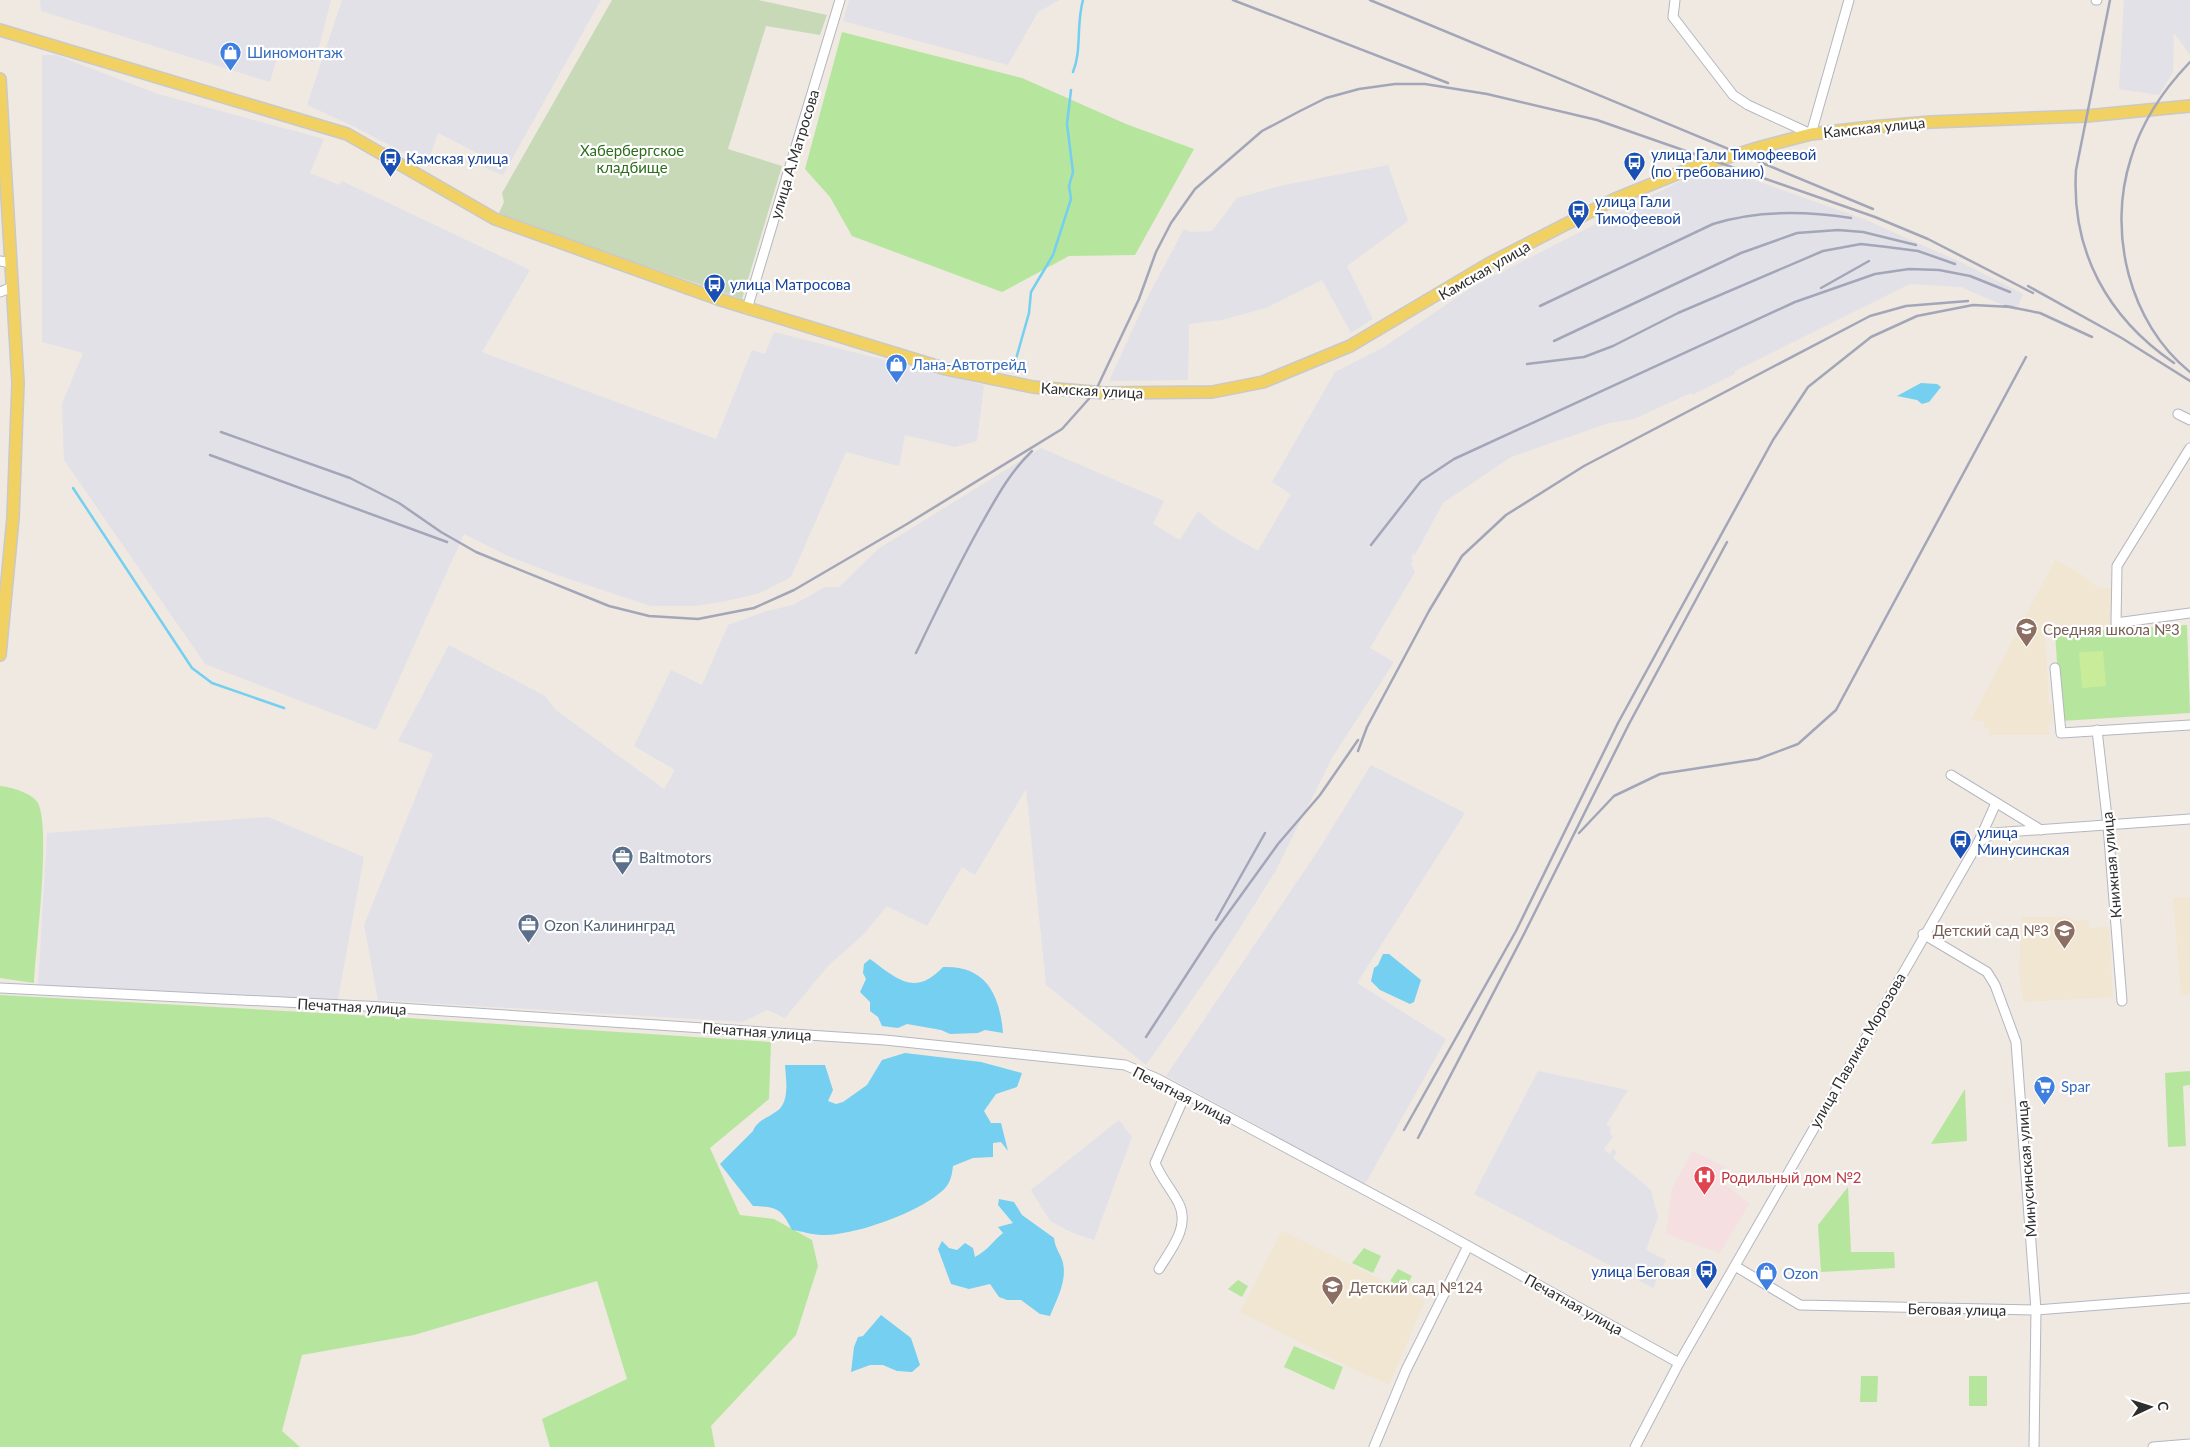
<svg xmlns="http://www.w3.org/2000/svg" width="2190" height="1447" font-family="Lato,sans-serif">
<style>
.industrial{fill:#e3e1e8}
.education{fill:#f0e6d1}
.medical{fill:#f5dfe0}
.green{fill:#b6e59e}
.cemetery{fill:#c8d9b8}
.pitch{fill:#c9ec9a}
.water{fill:#75cff0}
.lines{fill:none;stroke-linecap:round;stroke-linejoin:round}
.stream{stroke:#75cff0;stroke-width:2.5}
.minor-casing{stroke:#b4b7c1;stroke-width:11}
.major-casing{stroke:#c9c9c9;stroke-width:14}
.minor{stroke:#fff;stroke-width:9}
.major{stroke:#f2d163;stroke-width:11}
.rail{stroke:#a3a6b8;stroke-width:2.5}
.labels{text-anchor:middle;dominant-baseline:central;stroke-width:4.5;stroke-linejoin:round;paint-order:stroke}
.shop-label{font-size:15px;fill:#366cbe;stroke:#fff;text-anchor:start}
.street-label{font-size:15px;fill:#2e2e2e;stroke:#fff}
.park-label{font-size:15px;fill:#2c6e1b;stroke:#fff}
.transit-label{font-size:15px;fill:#164399;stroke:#fff;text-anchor:start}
.education-label{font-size:15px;fill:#785e54;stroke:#fff;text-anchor:start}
.service-label{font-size:15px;fill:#4e5e75;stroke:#fff;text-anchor:start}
.health-label{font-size:15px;fill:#be3a42;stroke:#fff;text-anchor:start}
</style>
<rect width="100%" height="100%" fill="#efe9e1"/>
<g class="industrial">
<polygon points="40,0 331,0 315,62 278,54 270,82 41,11"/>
<polygon points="342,0 601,0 503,175 476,164 479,154 438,133 427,165 355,127 307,105"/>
<polygon points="849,0 1060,0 1038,12 1008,65 843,21"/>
<polygon points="2124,0 2190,0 2190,55 2174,33 2173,72 2159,95 2119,89"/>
<polygon points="42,55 56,55 158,94 324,139 310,173 339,185 342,181 530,270 482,352 716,439 752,350 765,354 774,332 984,385 977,441 955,447 905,435 899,466 846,452 791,577 760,593 722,602 694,606 651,606 557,575 508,556 464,534 376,730 205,664 64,460 62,404 83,353 42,342"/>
<polygon points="1388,165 1408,221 1347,266 1373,319 1351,333 1322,280 1266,308 1222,320 1189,324 1188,380 1109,381 1147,298 1184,229 1191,232 1212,231 1237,198 1284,185"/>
<polygon points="1712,165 1864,219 1965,264 2023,294 2016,311 1961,287 1910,284 1735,371 1735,374 1692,395 1691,393 1634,419 1609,423 1511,457 1443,503 1415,555 1413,554 1411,559 1413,560 1411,565 1415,572 1370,648 1394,662 1333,756 1275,872 1219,961 1146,1065 1046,985 1026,789 975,875 962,867 927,926 887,906 864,934 828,966 785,1018 767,1010 743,1022 378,1000 364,925 433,754 398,741 449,645 545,696 556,710 664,789 675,770 634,746 671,670 702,685 728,625 767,611 793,605 825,587 839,587 878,549 1041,448 1164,501 1153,524 1180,540 1198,511 1217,527 1258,551 1291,494 1272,482 1335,372 1384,347 1472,287"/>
<polygon points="1371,765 1465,813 1357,983 1446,1039 1365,1184 1166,1076 1321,846"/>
<polygon points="268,817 364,857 337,1004 38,985 47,833"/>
<polygon points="1538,1071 1628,1090 1606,1125 1611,1127 1610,1133 1613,1137 1604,1149 1610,1154 1613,1149 1617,1152 1613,1158 1651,1190 1658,1217 1646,1250 1666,1260 1653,1288 1474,1194"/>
<polygon points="1119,1120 1132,1137 1094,1240 1073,1233 1050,1221 1031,1190"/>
</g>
<g class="education">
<polygon points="2055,560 2079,573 2099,588 2111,588 2112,628 2045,635 2049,704 2052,704 2053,723 2048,724 2049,735 1989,735 1989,728 1984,728 1984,722 1971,720"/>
<polygon points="2190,897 2190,995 2181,995 2173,898"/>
<polygon points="2022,917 2068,917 2078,921 2088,919 2089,928 2109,927 2113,997 2023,1002 2019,969"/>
<polygon points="1282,1231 1425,1301 1389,1384 1359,1372 1240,1312"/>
</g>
<polygon class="medical" points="1693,1151 1725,1167 1718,1178 1749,1204 1720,1253 1666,1234 1672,1188"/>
<g class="green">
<polygon points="842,32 1022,78 1126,124 1194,149 1135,255 1069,256 1002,292 852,236 830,197 805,169"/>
<polygon points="2187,625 2190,713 2061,721 2055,633"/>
<path d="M0 786C11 787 32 793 38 803 51 830 36 947 34 983L0 978Z"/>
<polygon points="0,995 392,1017 771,1042 769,1099 710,1148 740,1215 774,1219 812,1240 818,1266 796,1335 711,1426 715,1447 550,1447 542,1419 627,1379 597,1281 414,1335 302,1355 282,1431 300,1447 0,1447"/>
<polygon points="2190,1071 2190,1085 2183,1086 2186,1146 2168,1147 2165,1073"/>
<polygon points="1965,1089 1967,1141 1931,1144"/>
<polygon points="1848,1187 1851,1252 1894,1252 1895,1268 1821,1272 1818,1225"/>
<polygon points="1364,1248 1381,1256 1373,1273 1352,1263"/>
<polygon points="1398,1269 1412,1276 1405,1289 1390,1281"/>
<polygon points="1238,1280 1248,1286 1242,1297 1228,1289"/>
<polygon points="1294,1346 1343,1367 1334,1390 1284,1367"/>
<polygon points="1861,1376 1878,1376 1877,1402 1860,1402"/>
<rect x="1969" y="1376" width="18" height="30"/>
</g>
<polygon class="cemetery" points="612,0 758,0 827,15 820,35 766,26 728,149 782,166 742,299 498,215 504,202 502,193"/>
<polygon class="pitch" points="2103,651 2106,686 2082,688 2079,652"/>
<g class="water">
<polygon points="1921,383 1937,384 1941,387 1929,402 1922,404 1917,400 1897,396"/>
<polygon points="1383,954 1389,954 1421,980 1414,1002 1410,1004 1380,990 1371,981 1374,968 1378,965"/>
<path d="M870 959C897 979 915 997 943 967 986 965 1000 995 1003 1033L985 1030 978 1033 950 1034 941 1030 907 1024 898 1028 882 1026 878 1017 870 1011V1002L860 992 866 979 863 973 864 964Z"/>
<path d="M905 1053 981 1062 1022 1073 1017 1087 996 1094 984 1111 991 1123H1001L1008 1151 1001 1142 993 1143V1157L973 1158 953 1166C952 1174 951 1181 946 1187 925 1211 854 1236 822 1235 812 1235 802 1231 792 1230 781 1208 777 1207 753 1206L720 1164 753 1131C757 1120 768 1118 777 1111 790 1102 786 1079 785 1065H825L833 1090 828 1101 836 1104 843 1102 867 1085 882 1060Z"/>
<path d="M999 1199 1014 1202 1022 1215 1054 1238C1055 1249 1061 1254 1063 1263 1067 1281 1057 1299 1050 1316L1040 1314 1021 1300H1007L999 1297 990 1284 969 1289 951 1284 938 1249 942 1241 949 1248 957 1250 965 1243 973 1248 975 1257C988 1250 992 1242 1003 1233L998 1227 1013 1223 998 1205Z"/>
<polygon points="881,1315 911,1338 920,1365 912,1372 897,1371 883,1365 870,1365 851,1372 854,1347 858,1337 863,1336"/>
</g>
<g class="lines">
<g class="stream">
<path d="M1073 72C1082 50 1076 24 1083 0"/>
<polyline points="1017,373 1014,366 1029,313 1031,292 1053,255 1071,199 1069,186 1073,172 1067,124 1071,90"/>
<polyline points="73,488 192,668 212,683 284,708"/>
</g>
<defs>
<g id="minor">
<polyline points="1675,0 1673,17 1733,95 1748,105 1811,134 1849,0"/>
<polyline points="2096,0 2097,0"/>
<polyline points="0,261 11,263"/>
<polyline points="0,292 12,287"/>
<polyline points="747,309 840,0"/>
<polyline points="2178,414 2190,420"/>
<polyline points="2190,448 2117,566 2116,623 2190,613"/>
<polyline points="2055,668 2061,733 2190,725"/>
<polyline points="2097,730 2108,826 2122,1001"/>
<polyline points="1951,775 2041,830"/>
<polyline points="1978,843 1993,833 2190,819"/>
<polyline points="1923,934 1987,972 1995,985 2016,1042 2036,1310 2034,1447"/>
<polyline points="0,988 384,1007 885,1040 1125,1065 1158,1079 1434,1227 1679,1363"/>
<polyline points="1735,1266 1800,1305 2036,1310 2190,1298"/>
<path d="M1159 1269C1171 1249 1190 1227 1179 1204 1172 1190 1161 1178 1155 1163L1185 1095"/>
<polyline points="1374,1447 1406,1370 1468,1246"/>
<polyline points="1635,1447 1679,1363 1978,843 1996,803"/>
<polyline points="2153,1447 2190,1444"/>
</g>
<g id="major">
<polyline points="0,30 347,134 495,219 718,299 946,369 1033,387 1105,393 1212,392 1263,382 1350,346 1490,263 1615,199 1689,169 1761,147 1811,134 1871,127 1931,122 2086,116 2190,106"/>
<polyline points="0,79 18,383 13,518 0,655"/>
</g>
</defs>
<use href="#minor" class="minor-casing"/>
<use href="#major" class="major-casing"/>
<use href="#minor" class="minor"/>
<use href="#major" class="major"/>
<g class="rail">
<polyline points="1233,0 1448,83"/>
<polyline points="1370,0 1873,209"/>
<path d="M2110 0 2076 170C2071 251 2107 317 2174 363"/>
<path d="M2190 62C2164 89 2142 121 2131 158 2107 232 2129 323 2190 372"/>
<polyline points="2028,286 2120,337 2190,381"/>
<polyline points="1821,288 1869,261"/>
<path d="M1540 306 1713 224C1757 210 1806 211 1851 218"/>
<polyline points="2005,306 2040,313 2092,337"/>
<polyline points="1554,341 1741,253 1797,233 1838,230 1863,232 1916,245"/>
<polyline points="1527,364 1584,357 1613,346 1678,313 1823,251 1861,244 1887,247 1918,251 1955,264"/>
<polyline points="221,432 350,478 399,503 441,532 476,552 609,606 649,616 698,619 754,608 794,590 907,524 1062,429 1095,392 1139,299 1156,252 1171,223 1195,189 1262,131 1300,111 1326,98 1359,89 1395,84 1425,84 1487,94 1597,120 1875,217 1928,239 2033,293"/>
<polyline points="210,455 447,542"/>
<polyline points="1371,545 1421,481 1454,459 1795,302 1875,274 1909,269 1939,270 1970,276 2010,292"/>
<path d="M916 653C936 611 956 570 978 530 994 502 1008 474 1032 451"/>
<polyline points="1358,751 1367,727 1429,611 1462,556 1506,515 1584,466 1870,316 1906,306 1968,301"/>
<polyline points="1579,833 1614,796 1660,774 1758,759 1798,744 1836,710 2026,357"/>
<polyline points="1216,920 1265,833"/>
<polyline points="1146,1037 1213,934 1278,844 1320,795 1358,740"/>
<polyline points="1404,1130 1516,931 1618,723 1773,440 1808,387 1871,337 1917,316 1973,305 2012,307"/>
<polyline points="1418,1138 1524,934 1629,724 1727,542"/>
</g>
</g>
<defs>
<symbol id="shop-pin" viewBox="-11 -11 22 30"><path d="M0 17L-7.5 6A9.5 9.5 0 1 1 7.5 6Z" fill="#3f7fe0" stroke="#fff"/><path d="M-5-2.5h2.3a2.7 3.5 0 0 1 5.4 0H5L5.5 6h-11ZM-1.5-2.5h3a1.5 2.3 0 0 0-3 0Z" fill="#fff"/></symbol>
<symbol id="bus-pin" viewBox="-11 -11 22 30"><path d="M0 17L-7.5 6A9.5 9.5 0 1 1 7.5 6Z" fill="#1a4fb4" stroke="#fff"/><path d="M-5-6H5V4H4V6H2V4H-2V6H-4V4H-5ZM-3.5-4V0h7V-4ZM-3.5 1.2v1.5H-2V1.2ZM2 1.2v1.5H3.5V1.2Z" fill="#fff"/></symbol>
<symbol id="school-pin" viewBox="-11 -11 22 30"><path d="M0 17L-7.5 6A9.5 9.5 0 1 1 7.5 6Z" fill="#8d6e63" stroke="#fff"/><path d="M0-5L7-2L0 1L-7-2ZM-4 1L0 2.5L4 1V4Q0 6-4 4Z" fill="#fff"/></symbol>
<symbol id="office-pin" viewBox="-11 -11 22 30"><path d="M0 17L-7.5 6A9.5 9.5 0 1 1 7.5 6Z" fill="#5c6f8a" stroke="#fff"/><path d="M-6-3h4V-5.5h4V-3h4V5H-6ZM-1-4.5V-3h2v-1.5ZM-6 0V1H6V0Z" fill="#fff"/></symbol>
<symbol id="supermarket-pin" viewBox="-11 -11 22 30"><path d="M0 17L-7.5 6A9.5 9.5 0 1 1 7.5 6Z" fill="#3f7fe0" stroke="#fff"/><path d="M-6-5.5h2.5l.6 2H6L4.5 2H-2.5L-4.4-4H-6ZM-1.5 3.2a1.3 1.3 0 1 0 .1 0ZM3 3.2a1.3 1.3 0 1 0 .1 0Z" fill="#fff"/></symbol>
<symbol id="hospital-pin" viewBox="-11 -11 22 30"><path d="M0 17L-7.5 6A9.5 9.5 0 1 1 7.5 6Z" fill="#e0444e" stroke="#fff"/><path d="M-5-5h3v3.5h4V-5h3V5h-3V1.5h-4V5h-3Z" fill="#fff"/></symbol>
</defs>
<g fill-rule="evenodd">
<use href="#shop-pin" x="218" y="40" width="25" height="34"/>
<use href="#bus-pin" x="378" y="146" width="25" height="34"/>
<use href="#bus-pin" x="1622" y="150" width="25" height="34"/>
<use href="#bus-pin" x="1566" y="198" width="25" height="34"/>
<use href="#bus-pin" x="702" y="272" width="25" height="34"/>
<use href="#shop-pin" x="884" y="352" width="25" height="34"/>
<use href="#school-pin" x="2014" y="616" width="25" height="34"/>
<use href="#bus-pin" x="1948" y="828" width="25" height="34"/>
<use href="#office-pin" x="610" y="844" width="25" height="34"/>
<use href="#office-pin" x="516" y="912" width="25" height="34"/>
<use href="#school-pin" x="2052" y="918" width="25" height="34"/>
<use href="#supermarket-pin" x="2032" y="1074" width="25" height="34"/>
<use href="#hospital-pin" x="1692" y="1164" width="25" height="34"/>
<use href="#bus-pin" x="1694" y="1258" width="25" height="34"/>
<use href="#shop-pin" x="1754" y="1260" width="25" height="34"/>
<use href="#school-pin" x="1320" y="1274" width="25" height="34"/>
</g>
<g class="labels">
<g class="shop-label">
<text x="247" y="52">Шиномонтаж</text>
<text x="912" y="364">Лана-Автотрейд</text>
<text x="2061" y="1086">Spar</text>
<text x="1783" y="1273">Ozon</text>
</g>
<g class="street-label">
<text transform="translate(1874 127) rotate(-6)">Камская улица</text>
<text transform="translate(794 154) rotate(-73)">улица А.Матросова</text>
<text transform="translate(1484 270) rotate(-30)">Камская улица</text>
<text transform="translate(1092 390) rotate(3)">Камская улица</text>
<text transform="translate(2111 865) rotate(-95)">Книжная улица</text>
<text transform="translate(352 1006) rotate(3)">Печатная улица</text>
<text transform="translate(757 1031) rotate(4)">Печатная улица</text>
<text transform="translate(1857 1050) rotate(-60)">улица Павлика Морозова</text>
<text transform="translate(1183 1095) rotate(27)">Печатная улица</text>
<text transform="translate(2026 1169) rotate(-94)">Минусинская улица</text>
<text transform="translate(1574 1304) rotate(29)">Печатная улица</text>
<text transform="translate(1957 1309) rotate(1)">Беговая улица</text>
</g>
<g class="park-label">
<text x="632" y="150">Хабербергское<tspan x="632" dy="17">кладбище</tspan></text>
</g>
<g class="transit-label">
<text x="1651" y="154">улица Гали Тимофеевой<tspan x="1651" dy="17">(по требованию)</tspan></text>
<text x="406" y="158">Камская улица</text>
<text x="1595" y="201">улица Гали<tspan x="1595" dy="17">Тимофеевой</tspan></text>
<text x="730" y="284">улица Матросова</text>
<text x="1977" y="832">улица<tspan x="1977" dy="17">Минусинская</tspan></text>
<text x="1690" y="1271" text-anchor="end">улица Беговая</text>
</g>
<g class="education-label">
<text x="2043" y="629">Средняя школа №3</text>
<text x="2049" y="930" text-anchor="end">Детский сад №3</text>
<text x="1349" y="1287">Детский сад №124</text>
</g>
<g class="service-label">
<text x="639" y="857">Baltmotors</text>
<text x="544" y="925">Ozon Калининград</text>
</g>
<g class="health-label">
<text x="1721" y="1177">Родильный дом №2</text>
</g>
</g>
<g transform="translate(2150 1407) rotate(86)" stroke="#ffffff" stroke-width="4" paint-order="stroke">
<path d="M0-4L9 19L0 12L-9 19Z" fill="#2e2e2e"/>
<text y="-8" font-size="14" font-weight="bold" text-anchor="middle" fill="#2e2e2e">С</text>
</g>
</svg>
